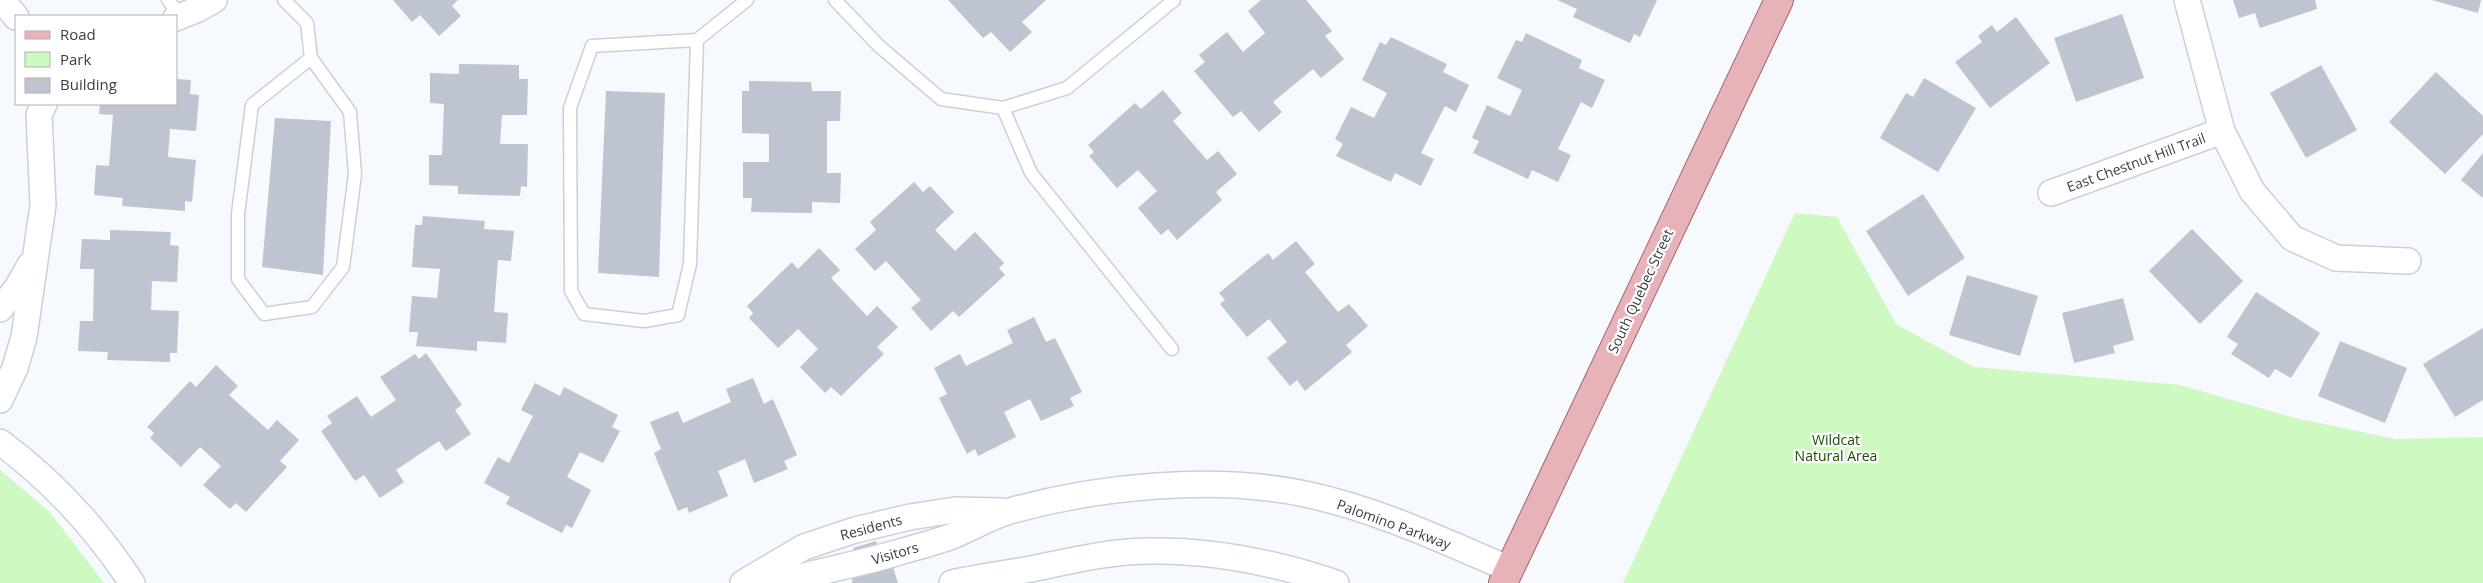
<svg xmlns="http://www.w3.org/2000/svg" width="2483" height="583" font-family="'Open Sans',sans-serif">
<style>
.green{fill:#cef9c0}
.building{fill:#bec5d0}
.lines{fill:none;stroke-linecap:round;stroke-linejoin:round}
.lane-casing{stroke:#cad0db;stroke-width:15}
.street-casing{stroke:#cad0db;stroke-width:28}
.primary-casing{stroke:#a06870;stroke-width:30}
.lane{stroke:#fff;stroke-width:12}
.street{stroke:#fff;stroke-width:25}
.primary{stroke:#e7b3b9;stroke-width:28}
.labels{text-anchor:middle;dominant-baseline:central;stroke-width:4.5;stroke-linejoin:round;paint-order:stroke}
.street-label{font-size:14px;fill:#3a3c41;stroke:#fff}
.park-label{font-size:14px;fill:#1b4e00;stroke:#fff}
</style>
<rect width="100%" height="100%" fill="#f6f9fd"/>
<g class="green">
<polygon points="1795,213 1837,217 1896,324 1974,367 2180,385 2295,418 2396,439 2483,437 2483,583 1623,583"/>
<polygon points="0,470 49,511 104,583 0,583"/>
</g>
<g class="building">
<polygon points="393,0 458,0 452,6 461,16 439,36 420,15 412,22"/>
<polygon points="948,0 1046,0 1022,22 1032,32 1010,52 991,32 983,38"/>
<polygon points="1261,0 1306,0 1332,31 1325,36 1344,59 1321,78 1313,69 1273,102 1282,112 1259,132 1241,111 1233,117 1194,71 1205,62 1199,55 1227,32 1243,52 1265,33 1248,11"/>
<polygon points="1557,0 1657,0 1640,37 1634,34 1630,43 1573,17 1577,9"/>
<polygon points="2233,0 2315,0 2317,9 2260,28 2255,13 2239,18"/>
<polygon points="2432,0 2481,0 2478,13"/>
<polygon points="2122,14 2144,78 2076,102 2054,38"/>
<polygon points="2016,17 2050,63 1990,108 1955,62 1982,42 1978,36 1992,25 1997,32"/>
<polygon points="1526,33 1582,60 1579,68 1605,80 1592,108 1581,102 1558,149 1571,155 1558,182 1532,170 1528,179 1473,153 1479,141 1472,138 1487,105 1510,116 1522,90 1497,78 1516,40 1522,42"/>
<polygon points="1391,37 1447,64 1443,72 1469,85 1456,112 1445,106 1421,153 1434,159 1421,186 1395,173 1391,182 1336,156 1343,144 1335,139 1351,107 1374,118 1387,93 1362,80 1380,42 1386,45"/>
<polygon points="459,64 519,65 519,79 528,79 527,115 502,115 500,144 528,144 527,187 521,186 520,196 458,194 458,186 429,185 429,155 442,155 444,104 430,103 430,73 459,74"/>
<polygon points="2321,65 2357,130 2306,158 2270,93"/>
<polygon points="2436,72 2483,116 2483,134 2445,174 2389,122"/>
<polygon points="1924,78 1976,108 1938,172 1880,138 1906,93 1913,97"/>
<polygon points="176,79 191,80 190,94 199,95 196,131 170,129 168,157 196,160 192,202 185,201 185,211 122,206 123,198 94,195 96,165 109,166 113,115 99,114 100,104 176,104"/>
<polygon points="749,81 811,82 812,91 841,91 840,121 827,121 827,173 841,173 840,203 812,202 812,213 751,212 752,198 743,198 743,162 769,162 769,134 742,133 742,91 749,91"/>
<polygon points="1163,90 1182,113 1173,121 1207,160 1218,151 1237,174 1216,192 1222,200 1177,240 1168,229 1161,235 1138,208 1157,191 1138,170 1117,188 1089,156 1094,152 1088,145 1135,103 1141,109"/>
<polygon points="606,91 665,93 659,277 598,273"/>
<polygon points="275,118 331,121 323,275 262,267"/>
<polygon points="2483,153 2483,198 2461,180"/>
<polygon points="914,182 923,192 930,186 954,212 935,230 955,251 975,232 1004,263 999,268 1005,275 959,317 953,311 931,331 911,308 921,300 886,261 875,271 855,249 876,230 870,222"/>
<polygon points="1923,194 1965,258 1908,296 1866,231"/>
<polygon points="423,216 485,221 484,229 514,231 511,261 498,260 494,312 508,313 506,343 477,341 477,351 416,346 418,332 409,332 412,296 437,298 440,269 412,267 415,225 422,225"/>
<polygon points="2192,229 2243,281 2200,324 2149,271"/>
<polygon points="110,230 171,232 170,245 179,246 177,282 152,281 151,310 179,311 177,353 170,353 170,362 107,360 108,352 78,351 80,321 93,321 94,269 80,269 82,239 110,240"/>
<polygon points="1296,241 1315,264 1305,272 1338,312 1349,304 1368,326 1346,345 1352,352 1305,391 1297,380 1290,386 1267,358 1287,342 1269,319 1247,337 1220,304 1225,300 1219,293 1268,253 1273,260"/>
<polygon points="819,248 840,270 831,278 867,316 877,306 898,327 877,347 884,354 841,396 831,387 825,393 800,367 818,349 798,329 778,348 749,318 753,313 747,306 792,262 798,269"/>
<polygon points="1967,275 2038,296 2020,356 1949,335"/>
<polygon points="2256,292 2320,333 2291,378 2275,369 2269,378 2231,354 2238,344 2227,337"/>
<polygon points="2123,298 2134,340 2113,346 2115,353 2074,363 2062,313"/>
<polygon points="1034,317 1046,342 1055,338 1082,392 1070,398 1074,406 1041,421 1030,399 1004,412 1016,437 978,456 975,449 967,454 939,398 947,394 934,368 960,354 966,366 1013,343 1007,330"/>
<polygon points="2483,328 2483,400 2455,417 2423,364"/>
<polygon points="2340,341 2407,368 2385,423 2318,396"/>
<polygon points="426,353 462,405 455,410 471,434 446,451 439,441 396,470 404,482 380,498 364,475 355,481 321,431 332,423 327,416 357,396 371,417 396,400 380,377 415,354 419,359"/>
<polygon points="216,365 238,386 229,395 268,430 277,420 299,440 280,461 287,467 246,512 236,503 230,509 203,485 221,466 200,447 181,467 150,438 154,433 147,427 190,381 196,387"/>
<polygon points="753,378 764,404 773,399 797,455 784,461 788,469 754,483 745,459 718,471 728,496 689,513 687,507 678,511 654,453 661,449 650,422 678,411 683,423 731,402 726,389"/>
<polygon points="535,383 560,396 564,387 618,415 612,427 620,431 603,463 580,452 567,477 591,490 572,528 566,525 562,533 506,504 510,497 484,483 498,457 509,463 533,416 521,410"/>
<polygon points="876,541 882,562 887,561 893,567 898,583 852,583 853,573 859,568 853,548"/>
</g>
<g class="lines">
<defs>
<g id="lane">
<polyline points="168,0 181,16"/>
<polyline points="284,0 307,23 311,58 350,112 355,174 343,267 312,307 264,314 238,279 238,214 252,105 311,58"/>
<polyline points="835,0 879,46 941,99 1003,108 1067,88 1174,0"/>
<polyline points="697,40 690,264 678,315 644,321 584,314 571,291 570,108 592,46 697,40 747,0"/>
<polyline points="1003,108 1031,173 1172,349"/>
</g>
<g id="street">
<polyline points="2,0 16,17"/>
<polyline points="2187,0 2222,131 2252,191 2292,238 2336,258 2408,261"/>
<polyline points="176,18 196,10 214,0"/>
<polyline points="2051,193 2222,131"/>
<polyline points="0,309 17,288 30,265"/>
<polyline points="0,400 15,368 24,337 43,205 39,115 44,104"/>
<path d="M0 442C53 481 96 528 132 583"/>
<polyline points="743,583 804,547 855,530 910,517 955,510 1001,511"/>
<path d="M777 583C818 571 861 564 903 551 918 547 935 542 950 537 970 529 989 517 1010 511 1099 486 1214 475 1305 494 1376 509 1442 540 1509 569"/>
<path d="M952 583C978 577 1004 574 1031 569 1070 561 1110 551 1150 551 1214 550 1276 563 1336 583"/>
</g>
<polyline id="primary" points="1503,583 1779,0"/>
</defs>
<use href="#lane" class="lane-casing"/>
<use href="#street" class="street-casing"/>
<use href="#primary" class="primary-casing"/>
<use href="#lane" class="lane"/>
<use href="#street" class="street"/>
<use href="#primary" class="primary"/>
</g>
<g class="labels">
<g class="street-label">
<text transform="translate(2136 162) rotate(-20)">East Chestnut Hill Trail</text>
<text transform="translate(1640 291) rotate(-65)">South Quebec Street</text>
<text transform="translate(1394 524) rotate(20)">Palomino Parkway</text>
<text transform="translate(871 527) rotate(-15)">Residents</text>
<text transform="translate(895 553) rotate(-16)">Visitors</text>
</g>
<g class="park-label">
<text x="1836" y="439">Wildcat<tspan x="1836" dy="16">Natural Area</tspan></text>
</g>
</g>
<rect x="15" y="15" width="162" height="90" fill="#ffffff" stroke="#b0b1b3"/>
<rect x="25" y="31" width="25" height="8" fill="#e7b3b9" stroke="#b0b1b3"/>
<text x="60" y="40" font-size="15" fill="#3a3c41">Road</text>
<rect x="25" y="52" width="25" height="15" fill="#cef9c0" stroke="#b0b1b3"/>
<text x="60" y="65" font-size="15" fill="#3a3c41">Park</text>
<rect x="25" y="78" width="25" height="15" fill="#bec5d0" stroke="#b0b1b3"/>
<text x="60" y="90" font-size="15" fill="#3a3c41">Building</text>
</svg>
